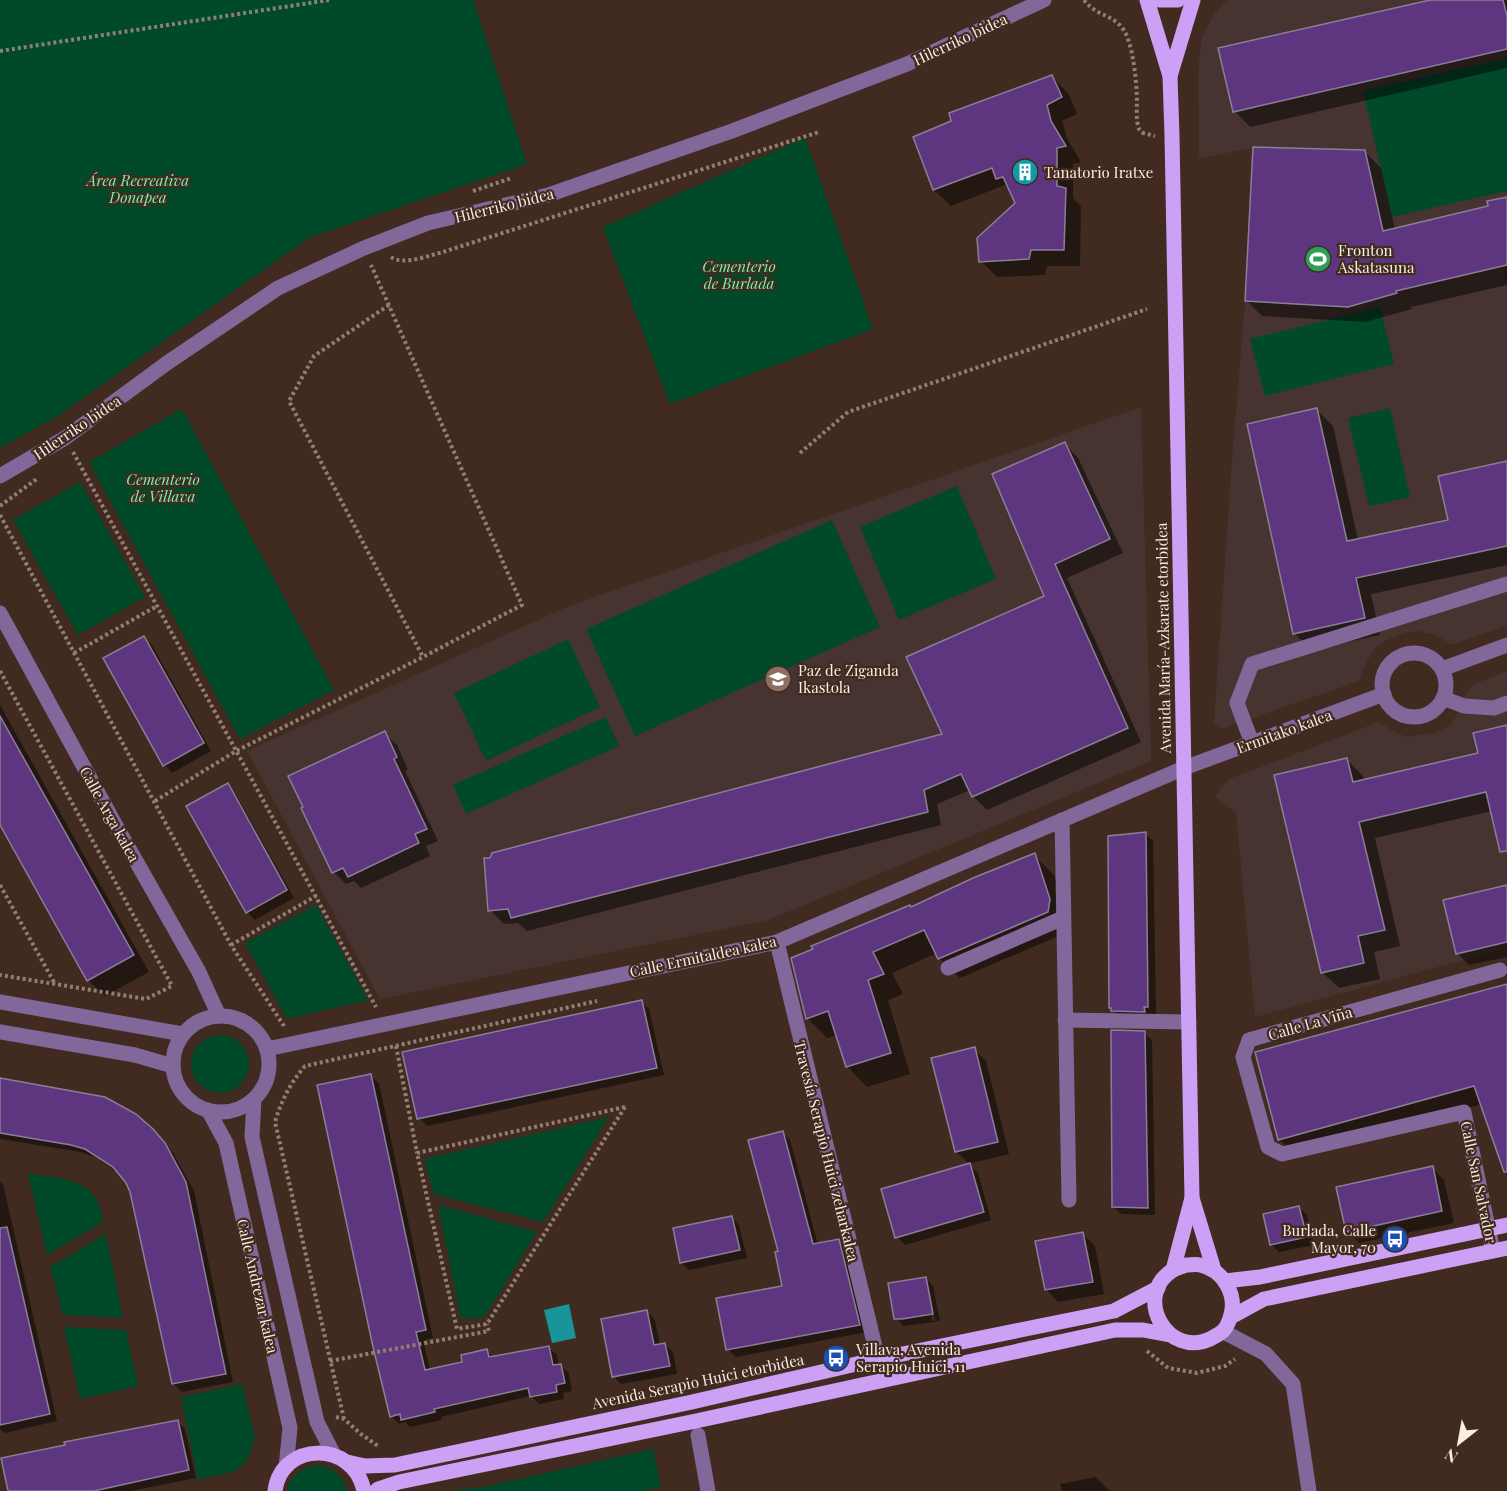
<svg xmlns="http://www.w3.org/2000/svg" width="1507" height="1491" font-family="'Playfair Display',serif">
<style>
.education{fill:#473330}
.green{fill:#004a2a}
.water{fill:#199499}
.shadow{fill:#0007;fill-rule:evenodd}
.building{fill:#5e367f;stroke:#8a7f97;stroke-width:1.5}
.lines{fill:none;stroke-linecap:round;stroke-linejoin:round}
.path{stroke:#917e74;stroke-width:4;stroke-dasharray:3 3;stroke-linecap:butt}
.minor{stroke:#81679a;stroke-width:15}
.major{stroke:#cca1f5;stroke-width:15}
.labels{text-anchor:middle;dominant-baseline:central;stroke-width:4.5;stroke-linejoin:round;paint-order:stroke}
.street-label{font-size:15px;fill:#faebe3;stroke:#412b20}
.poi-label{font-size:15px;fill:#faebe3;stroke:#412b20;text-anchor:start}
.park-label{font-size:15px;font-style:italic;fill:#73f5af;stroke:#412b20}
</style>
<rect width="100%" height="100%" fill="#412b20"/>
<g class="education">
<polygon points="1227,0 1507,0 1507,197 1487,202 1507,285 1507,625 1452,645 1436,635 1419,631 1404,633 1385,641 1374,649 1363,669 1359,681 1221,729 1214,722 1231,473 1245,301 1253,148 1199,158 1198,71 1202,38 1214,14"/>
<polygon points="1141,407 1151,761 768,920 380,999 247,751 569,606"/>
<polygon points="1507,671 1507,948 1255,1017 1236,813 1215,796 1229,779 1379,722 1391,730 1407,737 1435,733 1450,725 1457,715 1463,698 1472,685"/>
</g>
<g class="green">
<polygon points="0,0 473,0 527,164 310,237 58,416 0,448"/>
<polygon points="1507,58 1507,191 1392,217 1363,91"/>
<polygon points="805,138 873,329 670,404 603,227"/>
<polygon points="1380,307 1394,364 1265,396 1250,339"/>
<polygon points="1390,408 1410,497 1369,506 1348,418"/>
<polygon points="182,409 334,690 240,739 89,462"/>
<polygon points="80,482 145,597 78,635 13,520"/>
<polygon points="957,486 996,579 899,620 860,527"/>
<polygon points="832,520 880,627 635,736 586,629"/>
<polygon points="568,639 600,707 486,761 454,693"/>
<polygon points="606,717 619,746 466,814 453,785"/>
<polygon points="316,905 368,1000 287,1019 245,943"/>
<circle cx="220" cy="1064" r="29"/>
<polygon points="609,1117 543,1222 434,1194 424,1159"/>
<path d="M28 1174C48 1177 76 1177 91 1192 98 1199 102 1212 103 1222L47 1255Z"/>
<polygon points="438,1205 537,1232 484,1317 461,1319"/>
<polygon points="106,1234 123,1318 63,1315 50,1267"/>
<polygon points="64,1327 126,1330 138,1386 80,1399"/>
<polygon points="242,1384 255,1437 249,1456 241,1467 235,1471 198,1480 181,1397"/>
<polygon points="653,1449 661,1487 642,1491 448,1491 483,1487"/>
<path d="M317 1465C333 1468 343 1475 347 1491H287C290 1475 302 1468 317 1465Z"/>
</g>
<polygon class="water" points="569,1304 576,1338 552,1343 544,1310"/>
<g class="shadow">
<polygon points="1436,0 1507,0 1507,68 1250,127 1235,111"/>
<polygon points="1052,77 1068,93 1077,114 1062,121 1067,138 1081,162 1073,164 1073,198 1081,206 1080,266 1047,266 1045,275 997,277 981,261 1017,204 1011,192 1005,185 951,206 934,190 914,138"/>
<polygon points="1365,152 1381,168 1395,230 1490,208 1507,198 1507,285 1411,307 1412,309 1365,322 1262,316 1246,300"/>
<polygon points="1317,410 1333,426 1358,540 1450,521 1507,462 1507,565 1371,594 1380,635 1311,650 1294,633"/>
<polygon points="1065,444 1078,458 1123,553 1067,578 1141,742 987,810 973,796 970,790 937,804 941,825 527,931 518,923 504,924 490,910 944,735 1046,597"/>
<polygon points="144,638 152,645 211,751 172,773 165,765"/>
<polygon points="0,705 149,972 105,996 88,980 0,822"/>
<polygon points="1507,727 1507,834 1492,811 1375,838 1400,946 1374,952 1380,979 1339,988 1322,972 1347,760 1363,776 1364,781 1480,754"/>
<polygon points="384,733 397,745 408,770 405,771 438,841 426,846 430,856 361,888 354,881 346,884 334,872 303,808"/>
<polygon points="227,785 235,793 294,898 255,920 247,912"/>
<polygon points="1146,834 1153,841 1156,1014 1121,1018 1113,1010"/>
<polygon points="1034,855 1054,875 1070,921 1068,932 960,978 939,958 937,953 892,973 903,994 888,1000 910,1074 867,1087 847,1066 837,1035 827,1038 807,1018 911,909"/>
<polygon points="1507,887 1507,957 1469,965 1457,953"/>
<polygon points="1507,988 1507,1175 1482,1104 1295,1155 1279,1139"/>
<polygon points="641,1001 649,1009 664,1075 427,1126 419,1118"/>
<polygon points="1144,1033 1152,1040 1155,1215 1121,1214 1113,1206"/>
<polygon points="974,1049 986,1061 1009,1154 968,1164 978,1173 991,1220 905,1245 897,1237 970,1165 956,1151"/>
<polygon points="371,1076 379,1083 433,1338 423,1340 430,1370 464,1363 487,1351 494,1358 549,1348 557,1355 559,1366 561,1366 569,1373 572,1391 563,1393 564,1399 539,1404 531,1396 441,1417 442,1420 410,1427 405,1422 399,1424 391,1416"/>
<polygon points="0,1079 160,1138 173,1153 194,1191 233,1382 182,1392 174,1384 131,1192 128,1182 120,1173 95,1157 80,1152 0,1139"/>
<polygon points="782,1132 790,1140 818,1245 838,1241 846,1249 867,1332 736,1357 728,1349 783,1287 780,1252"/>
<polygon points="1432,1168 1444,1180 1454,1223 1359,1243 1347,1231"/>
<polygon points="0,1181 3,1184 57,1421 5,1433 0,1429"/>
<polygon points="1299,1207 1307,1215 1314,1245 1279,1252 1272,1245"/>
<polygon points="732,1217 739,1225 747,1258 689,1270 681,1262"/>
<polygon points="1083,1234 1095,1246 1104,1294 1058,1302 1046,1289"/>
<path d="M925 1278 933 1286 940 1321 904 1326 896 1318ZM926 1285H929L935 1321H932Z"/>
<polygon points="647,1312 655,1320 660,1345 665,1344 673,1352 677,1374 621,1384 613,1376"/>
<polygon points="177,1421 185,1429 196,1478 131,1491 9,1491"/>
<polygon points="1096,1477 1110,1491 1062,1491 1060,1484"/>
</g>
<g class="building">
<polygon points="1430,0 1503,0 1507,16 1507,49 1233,112 1218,48"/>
<polygon points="1052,75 1062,97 1047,105 1051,121 1066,146 1057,148 1057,186 1066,188 1064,250 1031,250 1029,259 979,262 977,238 1015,203 1003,177 996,179 992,168 933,190 913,137 951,121 949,113"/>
<polygon points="1253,147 1365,150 1383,231 1488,206 1487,201 1507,197 1507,265 1396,291 1397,293 1348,307 1245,301"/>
<polygon points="1317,408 1347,541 1448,520 1438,476 1507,461 1507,546 1356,578 1365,618 1293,634 1247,424"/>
<polygon points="1065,442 1110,539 1055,564 1128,728 972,797 961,774 924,790 928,812 511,918 508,909 488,911 484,858 490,858 492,853 942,734 906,657 1044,596 992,474"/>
<polygon points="144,636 204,743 163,766 103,658"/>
<polygon points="0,716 134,955 87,981 0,825"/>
<polygon points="1507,725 1507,851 1500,852 1486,792 1359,822 1385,930 1358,936 1364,963 1321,973 1274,775 1347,758 1353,782 1478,753 1473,733"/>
<polygon points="385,731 397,757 394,759 427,829 415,834 419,843 348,877 343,868 332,873 301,808 303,807 288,776"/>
<polygon points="228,783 287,890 246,913 186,806"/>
<polygon points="1146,832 1148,1007 1144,1007 1145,1012 1111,1011 1111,1008 1109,1008 1108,836"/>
<polygon points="1035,853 1050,899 1048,912 938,959 924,930 873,952 884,974 868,980 891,1053 846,1067 828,1011 806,1019 791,958 813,949 811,946 910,905 911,907 973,878"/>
<polygon points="1507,885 1507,942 1456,954 1443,900"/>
<polygon points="1507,984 1507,1172 1504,1172 1474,1086 1278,1140 1255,1052"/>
<polygon points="642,1000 657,1068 417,1119 402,1052"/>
<polygon points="1111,1030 1145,1031 1148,1208 1112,1207"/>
<polygon points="975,1047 998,1142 955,1152 931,1058"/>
<polygon points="371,1074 426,1330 416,1332 425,1370 462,1362 461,1355 487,1349 489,1357 549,1346 553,1365 561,1364 565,1383 556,1385 557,1392 530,1397 528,1388 434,1409 435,1412 401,1420 400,1414 390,1417 373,1347 317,1085"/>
<polygon points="0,1078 105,1097 136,1114 153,1129 165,1143 186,1182 226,1374 172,1384 130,1192 126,1183 113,1167 85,1149 71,1145 0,1133"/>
<polygon points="783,1131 813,1244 839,1239 860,1325 726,1350 716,1298 782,1286 775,1252 778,1251 748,1140"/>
<polygon points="970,1163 984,1212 895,1238 881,1189"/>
<polygon points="1433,1166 1442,1211 1346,1232 1336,1187"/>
<polygon points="1299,1206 1307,1237 1270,1245 1263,1214"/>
<polygon points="732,1216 740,1250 680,1263 673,1228"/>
<polygon points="7,1227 50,1414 0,1425 0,1228"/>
<polygon points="1083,1232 1093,1282 1045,1290 1035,1241"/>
<polygon points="926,1277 933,1314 902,1319 894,1319 888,1283"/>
<polygon points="647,1310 654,1345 665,1343 670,1366 612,1377 601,1319"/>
<polygon points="178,1420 189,1470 94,1491 8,1491 1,1458 65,1445 64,1442"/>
</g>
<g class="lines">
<g class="path">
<path d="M1084 0C1098 19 1119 13 1128 39 1134 57 1136 78 1137 98 1137 107 1136 117 1138 126 1139 130 1140 130 1143 133L1155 136"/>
<polyline points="0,51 329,0"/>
<polyline points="473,191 512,178"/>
<path d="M391 257C403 266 430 255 443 252L819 132"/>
<polyline points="389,305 314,356 289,401 423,657"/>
<polyline points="73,452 376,1007"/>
<polyline points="800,453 848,412 1147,309"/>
<polyline points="0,506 38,478"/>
<polyline points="0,515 231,945 284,1026"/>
<polyline points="74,653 157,606"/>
<polyline points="0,671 172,986 146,999 0,975"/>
<polyline points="155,801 236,751 423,657 522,605 371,265"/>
<polyline points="0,885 55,984"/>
<polyline points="231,945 316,896"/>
<polyline points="396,1046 417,1153"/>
<polygon points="625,1107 487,1324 457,1329 417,1153"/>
<polyline points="1147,1351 1168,1368 1197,1373 1225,1366 1235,1359"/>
<polyline points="330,1361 489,1331 487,1324"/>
<polyline points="336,1417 344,1419 361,1434 378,1446"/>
<path d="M344 1419 275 1122C281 1101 291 1082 305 1066L597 1001"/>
</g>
<g class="minor">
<polyline points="0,476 65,438 167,363 278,288 364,248 428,223 548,195 732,131 907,64 1044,0"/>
<polyline points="0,613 115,824 199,972 219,1016"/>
<circle cx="1414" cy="685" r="32"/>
<polyline points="1442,669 1507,645"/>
<polyline points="1443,698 1464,706 1494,708 1507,703"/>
<polyline points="1252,743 1237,703 1252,664 1507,584"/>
<polyline points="1062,820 1069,1200"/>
<polyline points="777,942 878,1359"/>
<polyline points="948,968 1063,918"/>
<polyline points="0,1002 183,1034"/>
<circle cx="221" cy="1064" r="48"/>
<polyline points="1065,1020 1189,1022"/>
<polyline points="0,1032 135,1055 173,1066"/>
<polyline points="267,1049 777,942 1184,768 1384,694"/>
<polyline points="254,1099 252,1137 317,1422 334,1455"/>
<polyline points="208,1110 226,1143 290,1428 286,1467"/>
<polyline points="1493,1251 1464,1112 1282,1154 1268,1147 1243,1057 1249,1040 1500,970"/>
<polyline points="1224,1332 1266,1354 1293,1384 1309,1491"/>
<polyline points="698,1435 708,1491"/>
</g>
<g class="major">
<polyline points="1147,0 1170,76 1172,136 1192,1198 1173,1270"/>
<polyline points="1159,0 1178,0"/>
<polyline points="1170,76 1193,0"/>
<polyline points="1192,1198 1214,1270"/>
<path d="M1186 1265C1191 1265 1196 1264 1200 1265 1224 1270 1238 1296 1230 1318 1226 1330 1223 1332 1212 1338 1167 1361 1132 1295 1173 1270 1177 1268 1182 1267 1186 1265Z"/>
<polyline points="1225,1281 1260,1277 1507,1225"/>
<polyline points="1231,1317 1264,1299 1507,1248"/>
<polyline points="347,1462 365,1466 395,1465 692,1402 878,1359 1114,1311 1158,1288"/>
<path d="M275 1491C281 1441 354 1440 364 1491"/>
<polyline points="376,1491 378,1489 399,1482 696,1421 1115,1330 1143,1330 1170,1335"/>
</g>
</g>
<defs>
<symbol id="building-disc" viewBox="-11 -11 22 22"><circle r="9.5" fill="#0f9aa8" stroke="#412b20"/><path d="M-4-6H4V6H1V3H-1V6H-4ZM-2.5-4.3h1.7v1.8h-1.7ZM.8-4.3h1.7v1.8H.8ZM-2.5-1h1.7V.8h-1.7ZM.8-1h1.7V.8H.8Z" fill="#fff"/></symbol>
<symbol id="stadium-disc" viewBox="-11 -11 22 22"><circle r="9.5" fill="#2e9e5b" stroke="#412b20"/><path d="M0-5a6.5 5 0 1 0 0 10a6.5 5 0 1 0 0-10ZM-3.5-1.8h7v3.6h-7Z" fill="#fff"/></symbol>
<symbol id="school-disc" viewBox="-11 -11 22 22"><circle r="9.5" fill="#8d6e63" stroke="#412b20"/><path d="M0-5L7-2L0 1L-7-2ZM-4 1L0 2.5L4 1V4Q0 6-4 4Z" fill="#fff"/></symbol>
<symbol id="bus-disc" viewBox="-11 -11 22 22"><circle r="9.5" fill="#1a4fb4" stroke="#412b20"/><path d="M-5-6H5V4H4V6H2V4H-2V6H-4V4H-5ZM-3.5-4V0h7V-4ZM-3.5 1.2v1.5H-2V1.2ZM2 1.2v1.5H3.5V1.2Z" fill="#fff"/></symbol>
</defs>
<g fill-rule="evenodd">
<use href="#building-disc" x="1010" y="157" width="30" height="30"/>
<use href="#stadium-disc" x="1303" y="244" width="30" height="30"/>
<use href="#school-disc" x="763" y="664" width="30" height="30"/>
<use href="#bus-disc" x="1380" y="1224" width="30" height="30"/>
<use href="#bus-disc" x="821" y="1343" width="30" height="30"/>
</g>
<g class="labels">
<g class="street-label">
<text transform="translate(960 39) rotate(-25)">Hilerriko bidea</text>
<text transform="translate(504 205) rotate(-14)">Hilerriko bidea</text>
<text transform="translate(77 427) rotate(-34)">Hilerriko bidea</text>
<text transform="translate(1163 638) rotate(-91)">Avenida María-Azkarate etorbidea</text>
<text transform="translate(1284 731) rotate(-20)">Ermitako kalea</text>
<text transform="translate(110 814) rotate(61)">Calle Arga kalea</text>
<text transform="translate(703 956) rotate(-12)">Calle Ermitaldea kalea</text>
<text transform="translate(1310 1023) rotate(-16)">Calle La Viña</text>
<text transform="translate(827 1151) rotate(76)">Travesía Serapio Huici zeharkalea</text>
<text transform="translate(1479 1182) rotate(78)">Calle San Salvador</text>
<text transform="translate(258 1286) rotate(77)">Calle Andrezar kalea</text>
<text transform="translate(698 1381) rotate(-12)">Avenida Serapio Huici etorbidea</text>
</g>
<g class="poi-label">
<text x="1044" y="172">Tanatorio Iratxe</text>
<text x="1338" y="250">Fronton<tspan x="1338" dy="17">Askatasuna</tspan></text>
<text x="798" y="670">Paz de Ziganda<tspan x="798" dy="17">Ikastola</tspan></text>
<text x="1376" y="1230" text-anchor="end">Burlada, Calle<tspan x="1376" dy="17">Mayor, 70</tspan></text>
<text x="856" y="1349">Villava, Avenida<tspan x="856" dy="17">Serapio Huici, 11</tspan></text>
</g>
<g class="park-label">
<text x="138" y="180">Área Recreativa<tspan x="138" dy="17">Donapea</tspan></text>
<text x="739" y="266">Cementerio<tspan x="739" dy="17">de Burlada</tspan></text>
<text x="163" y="479">Cementerio<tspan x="163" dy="17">de Villava</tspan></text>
</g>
</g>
<g transform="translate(1459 1443) rotate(211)" stroke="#412b20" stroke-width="4.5" paint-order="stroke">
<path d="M0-4.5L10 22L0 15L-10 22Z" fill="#faebe3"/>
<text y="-9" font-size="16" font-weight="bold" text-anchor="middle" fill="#faebe3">N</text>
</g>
</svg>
